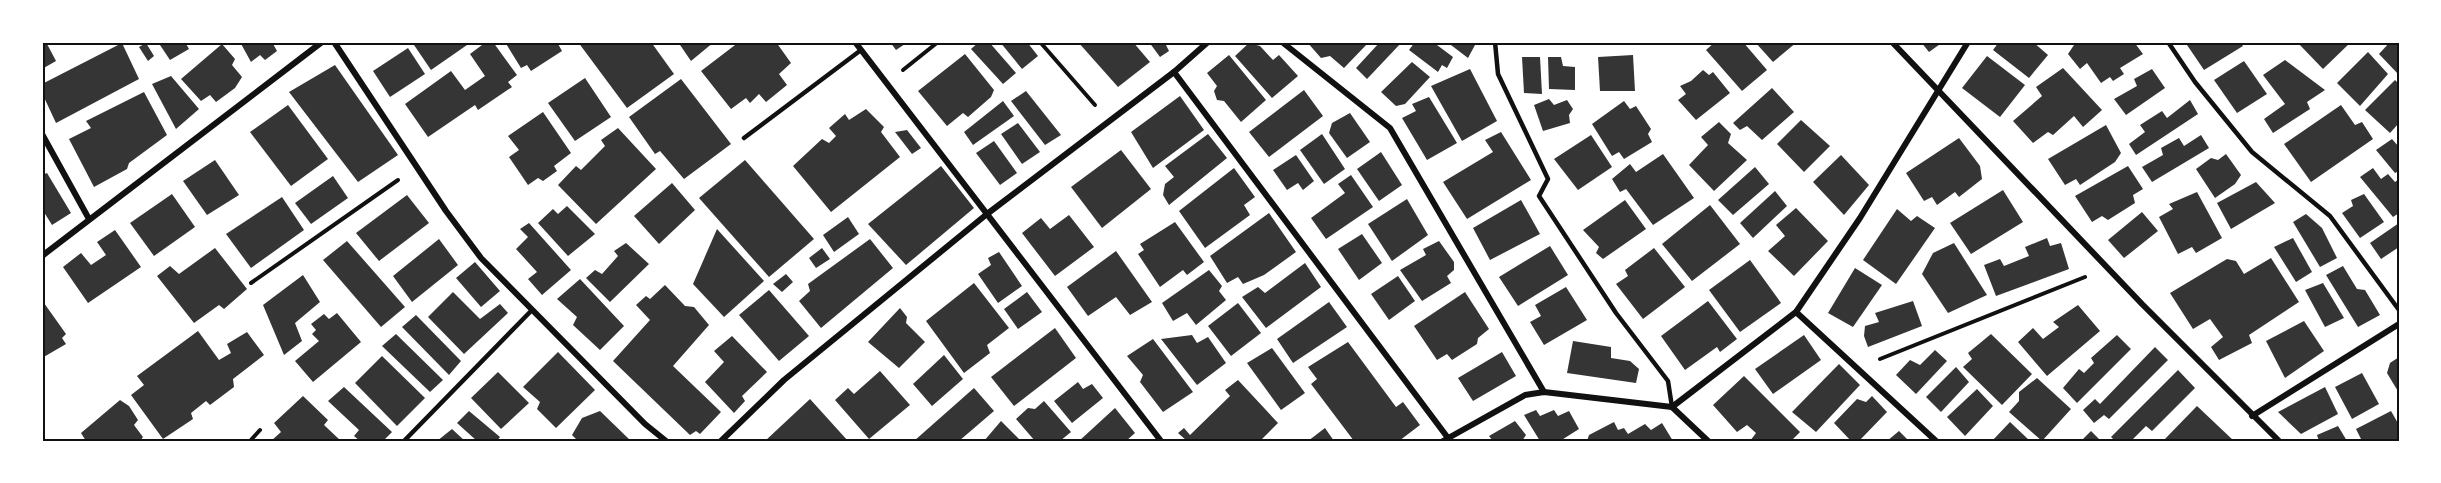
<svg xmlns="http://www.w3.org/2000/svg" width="2441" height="483" font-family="Raleway,sans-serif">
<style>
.building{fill:#353535}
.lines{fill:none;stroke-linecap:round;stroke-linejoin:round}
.path{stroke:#111;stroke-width:4}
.service{stroke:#111;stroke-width:4.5}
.minor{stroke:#111;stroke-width:6}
.neatline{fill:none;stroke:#111;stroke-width:2}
</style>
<rect width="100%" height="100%" fill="#fff"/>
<g class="building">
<polygon points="42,42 46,42 56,61 42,69"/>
<polygon points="158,42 185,42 189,49 170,60"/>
<polygon points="240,42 272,42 277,51 265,60 260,55 251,62"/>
<polygon points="412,42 466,42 467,45 431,70"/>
<polygon points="486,42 493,42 517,75 508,82 512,87 478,110 475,105 428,137 405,104 451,71 465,90 485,76 470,54"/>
<polygon points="505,42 557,42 562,51 531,71 527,65 521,68"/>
<polygon points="578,42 651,42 674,74 627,108"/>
<polygon points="678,42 714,42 691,61"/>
<polygon points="739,42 776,42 791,63 779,74 787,85 766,102 759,94 750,103 746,98 731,109 701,71"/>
<polygon points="890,42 908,42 896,50"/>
<polygon points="979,42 989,42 1016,73 1003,84 971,49"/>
<polygon points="1000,42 1027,42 1038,56 1022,69"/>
<polygon points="1078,42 1133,42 1150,62 1118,87"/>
<polygon points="1149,42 1171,42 1166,45 1169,51 1160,57"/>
<polygon points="1307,42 1369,42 1344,68 1330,56 1321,58"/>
<polygon points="1380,42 1402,42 1367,79 1356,68"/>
<polygon points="1415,42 1433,42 1453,57 1447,68 1442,65 1438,72 1409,50"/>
<polygon points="1447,42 1471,42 1475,45 1468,58"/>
<polygon points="1715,42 1743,42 1767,70 1742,91 1706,50"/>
<polygon points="1755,42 1797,42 1773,62"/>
<polygon points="1921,42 1943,42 1929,52"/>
<polygon points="1999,42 2033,42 2048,55 2029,78 1993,50"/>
<polygon points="2076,42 2134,42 2143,54 2120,68 2124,74 2113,81 2110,77 2101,83 2087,63 2080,69 2068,54"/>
<polygon points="2185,42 2240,42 2243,46 2204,70"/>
<polygon points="2297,42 2351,42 2323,69"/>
<polygon points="2390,42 2399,42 2399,75 2379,54"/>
<polygon points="122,43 139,79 56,123 42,93 42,84"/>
<polygon points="146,43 154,56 148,61 139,47"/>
<polygon points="1249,43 1260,46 1273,60 1279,55 1298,76 1272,98 1235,56"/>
<polygon points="222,44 235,59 232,65 242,77 235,88 216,102 210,95 201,101 181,79"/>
<polygon points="408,48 425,74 390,97 373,71"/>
<polygon points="2368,52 2388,74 2360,106 2337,83"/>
<polygon points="965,54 994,90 991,97 968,117 963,113 947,126 918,91"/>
<polygon points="1229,55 1266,100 1241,122 1224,101 1217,100 1214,91 1217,86 1207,73"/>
<polygon points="1633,55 1635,91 1600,91 1598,57"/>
<polygon points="1987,56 2025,85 2000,117 1962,88"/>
<polygon points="1522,57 1540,57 1542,94 1524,93"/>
<polygon points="1548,57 1561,57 1563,66 1575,67 1575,90 1549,89"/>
<polygon points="2285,60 2325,90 2307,102 2310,109 2273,133 2264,119 2285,104 2263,75"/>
<polygon points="2244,61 2267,94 2237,113 2214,80"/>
<polygon points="1412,62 1430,77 1405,104 1396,106 1381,92"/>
<polygon points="335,65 398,155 358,182 289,92"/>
<polygon points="2063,68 2102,110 2083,127 2074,116 2053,135 2048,132 2033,143 2013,121 2042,96 2036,87"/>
<polygon points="1470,69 1497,121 1462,141 1431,86"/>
<polygon points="2152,69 2165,88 2126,115 2114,99 2137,86 2134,79"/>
<polygon points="1703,70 1709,75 1713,72 1730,93 1696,120 1678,100 1686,94 1680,86 1691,81"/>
<polygon points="171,76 199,109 176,129 152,84"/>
<polygon points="585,78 611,117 575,141 548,103"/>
<polygon points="681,79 731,144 684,179 660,151 655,154 629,117"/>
<polygon points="2395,80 2399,84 2399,123 2390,133 2365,110"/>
<polygon points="1772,88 1794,112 1762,140 1747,126 1740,130 1733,123"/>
<polygon points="1304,90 1323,116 1269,157 1249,132"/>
<polygon points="1026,91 1061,135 1045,145 1011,101"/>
<polygon points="144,92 167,135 129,163 127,169 94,187 69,139 91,128 86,121"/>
<polygon points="1180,96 1204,130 1153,168 1131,132"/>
<polygon points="1429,97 1457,143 1427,160 1402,118 1416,111 1412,104"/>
<polygon points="1549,99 1554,105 1567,100 1573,109 1569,115 1570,123 1543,131 1534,105"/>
<polygon points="2190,100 2198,114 2136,155 2129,144 2145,132 2140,125 2162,111 2167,118"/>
<polygon points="1003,101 1014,116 973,145 964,132"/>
<polygon points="1624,101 1630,109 1636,106 1651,129 1648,134 1652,142 1624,159 1619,152 1612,156 1592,124"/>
<polygon points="288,105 328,159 291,186 250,132"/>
<polygon points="2341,105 2355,125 2362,122 2373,139 2311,182 2284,144"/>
<polygon points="866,109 884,127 881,132 900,157 831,212 793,166 822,139 829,143 836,136 829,128 845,114 849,120"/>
<polygon points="543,112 571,153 554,166 557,171 543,181 538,178 528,185 509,157 519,150 508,136"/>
<polygon points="1350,113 1370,142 1347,158 1329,133 1332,123"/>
<polygon points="1801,120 1830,146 1804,172 1777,144"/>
<polygon points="1719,122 1731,134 1728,143 1747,160 1714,191 1689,165 1708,145 1701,137"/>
<polygon points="1018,123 1040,152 1022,164 1001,134"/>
<polygon points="2106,125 2121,153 2115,162 2080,185 2076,179 2065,185 2048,159"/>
<polygon points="618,128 656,169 596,224 558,185 576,166 581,170 605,146 601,140"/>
<polygon points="907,130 921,148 912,154 895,132"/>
<polygon points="1501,132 1531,180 1467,219 1443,182 1493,152 1485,140"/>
<polygon points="1208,134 1227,158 1169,205 1163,195 1165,184 1174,177 1165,166"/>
<polygon points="1322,134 1345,169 1324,184 1300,150"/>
<polygon points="1591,135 1612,167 1578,190 1554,159"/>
<polygon points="2201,135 2209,148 2152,182 2142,167 2163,155 2161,148 2179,138 2184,146"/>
<polygon points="1959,138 1980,166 1982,179 1959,197 1955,192 1937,205 1932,197 1924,201 1906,173"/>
<polygon points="2392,139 2399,147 2399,171 2395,173 2376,150"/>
<polygon points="994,141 1017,173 1000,185 976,153"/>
<polygon points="1121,150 1151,189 1102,228 1071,187"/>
<polygon points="1381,152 1402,185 1379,201 1357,169"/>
<polygon points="1663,154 1694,198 1653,225 1626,189 1620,192 1612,179 1630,164 1636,172"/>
<polygon points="2226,154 2241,175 2235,184 2215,198 2196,169 2211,158 2218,160"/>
<polygon points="1296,155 1314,181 1303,190 1298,183 1287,190 1273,170"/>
<polygon points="1841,155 1869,185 1844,215 1813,182"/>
<polygon points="215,160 239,195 207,215 183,181"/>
<polygon points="745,160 814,239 769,277 699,198"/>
<polygon points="941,166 974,208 906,265 868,224"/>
<polygon points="2128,166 2143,189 2133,195 2135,203 2108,220 2102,216 2092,222 2075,196"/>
<polygon points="1755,167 1769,184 1733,215 1718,200"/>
<polygon points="1234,168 1255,197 1244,205 1250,215 1205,248 1179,211"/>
<polygon points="2373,168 2381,179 2388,174 2395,182 2399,179 2399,213 2393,217 2360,177"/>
<polygon points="47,173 71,213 52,225 42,209 42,175"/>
<polygon points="1351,175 1373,207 1326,239 1311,218 1345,193 1338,184"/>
<polygon points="333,176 348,198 311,224 295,203"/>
<polygon points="2256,182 2275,203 2231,229 2217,203"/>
<polygon points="672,183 695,210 659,244 634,216"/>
<polygon points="2003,190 2023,222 1971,254 1950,223"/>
<polygon points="1775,191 1787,206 1753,238 1740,223"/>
<polygon points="2197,192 2222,238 2196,253 2192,247 2178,254 2159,217 2173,209 2169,204"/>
<polygon points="172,194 195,227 154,256 130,223"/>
<polygon points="2364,194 2384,222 2360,238 2342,213 2353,206 2351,200"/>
<polygon points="407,195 429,223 379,261 356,233"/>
<polygon points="282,197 304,230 251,268 226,234"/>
<polygon points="1407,199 1428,235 1392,261 1368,224"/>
<polygon points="1521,200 1540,234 1490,260 1473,228"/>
<polygon points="1625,200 1646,229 1603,259 1596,253 1599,247 1583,230"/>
<polygon points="1710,205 1740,244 1692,281 1662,244"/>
<polygon points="567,206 595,234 568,256 538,223 553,209 558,214"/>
<polygon points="1796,208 1828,241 1794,276 1768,251 1785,236 1776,225"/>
<polygon points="1897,209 1911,221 1917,216 1935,228 1896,284 1863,260"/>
<polygon points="2142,212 2158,231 2124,258 2108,240"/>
<polygon points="1269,213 1296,252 1264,275 1243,284 1238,277 1227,283 1210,256"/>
<polygon points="2306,214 2322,228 2337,258 2320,267 2293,222"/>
<polygon points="1069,215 1094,247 1055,276 1022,233 1041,218 1050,229"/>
<polygon points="848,217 859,234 834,252 823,235"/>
<polygon points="1175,222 1204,262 1187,275 1183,270 1160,287 1138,254 1144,250 1140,244"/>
<polygon points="529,223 571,270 542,295 528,279 537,272 516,249 528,237 520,229"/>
<polygon points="2399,223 2399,247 2381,259 2370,243"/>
<polygon points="717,229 764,281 724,317 693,284"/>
<polygon points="115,230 141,267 88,303 63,267 81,253 91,265 106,255 97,242"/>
<polygon points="1362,234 1382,263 1359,280 1338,249"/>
<polygon points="2047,238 2050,246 2061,243 2069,269 1996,296 1984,265 2000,259 2004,266 2029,256 2025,247"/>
<polygon points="2293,238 2312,272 2296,282 2274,247"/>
<polygon points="439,239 458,265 412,302 393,276"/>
<polygon points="870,239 893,268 821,328 799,301 810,291 808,284"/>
<polygon points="347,241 405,307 381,327 323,260"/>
<polygon points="1439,241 1454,262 1454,270 1447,276 1451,283 1422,301 1400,270 1426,255 1423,249"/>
<polygon points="626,243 649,264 610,302 586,278 595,270 602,274 618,256 614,251"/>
<polygon points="1954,243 1987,295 1948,313 1922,274 1933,253"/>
<polygon points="1550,246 1568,275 1518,306 1499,277"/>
<polygon points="215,248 247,289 224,309 219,305 194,323 157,276 170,266 179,274"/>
<polygon points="822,248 830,259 816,268 809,258"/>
<polygon points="1654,248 1685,287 1643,319 1616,284 1628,276 1625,270"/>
<polygon points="1116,251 1152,302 1130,315 1116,297 1088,316 1067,287"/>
<polygon points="999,252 1022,286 998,303 978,274 991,265 988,258"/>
<polygon points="2271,258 2299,302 2249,335 2252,343 2219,360 2211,347 2223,337 2210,319 2193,329 2170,293 2227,259 2236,261 2244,274"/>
<polygon points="1750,260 1781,303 1740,332 1709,290"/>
<polygon points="475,262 500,291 481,307 456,278"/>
<polygon points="1305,263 1321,287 1266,328 1242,297 1258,287 1265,293"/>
<polygon points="2343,266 2357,289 2365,290 2380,315 2358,327 2326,275"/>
<polygon points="1855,268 1882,285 1853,327 1828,313"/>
<polygon points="1209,270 1222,286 1219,291 1226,300 1196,325 1187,313 1173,321 1162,303"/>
<polygon points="786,274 793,282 782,292 773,284"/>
<polygon points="303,275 320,302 295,323 302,341 284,355 263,305"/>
<polygon points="1398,276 1415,301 1389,320 1371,294"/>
<polygon points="580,279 624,326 600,350 573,325 577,317 557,299"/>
<polygon points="974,283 1009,328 987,345 990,353 964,373 926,321"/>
<polygon points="2323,283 2344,318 2325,327 2305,290"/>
<polygon points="665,285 685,306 694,307 709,325 673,366 721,412 700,434 696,431 690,435 613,361 650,320 636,305 646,296 650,299"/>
<polygon points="1566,287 1587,320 1544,345 1530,322 1541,316 1535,305"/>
<polygon points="769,290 809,336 779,361 739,315"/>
<polygon points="453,292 480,319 500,304 508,313 464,354 428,317"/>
<polygon points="1027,292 1042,312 1018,329 1004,309"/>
<polygon points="1465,292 1489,329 1478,338 1477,344 1452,360 1447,354 1437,360 1414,326"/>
<polygon points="1708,301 1737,339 1720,352 1717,347 1685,370 1661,336"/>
<polygon points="1913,301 1922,326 1868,347 1864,336 1865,326 1879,322 1875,313"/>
<polygon points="1329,302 1347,327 1293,363 1277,339"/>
<polygon points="44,303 66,334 62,338 66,344 42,358 42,304"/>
<polygon points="1238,303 1261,333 1231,356 1208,326"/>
<polygon points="2078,305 2100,331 2047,376 2018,342 2033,328 2043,339 2059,327 2053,322"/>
<polygon points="900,308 907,317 906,323 925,342 899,368 868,342"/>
<polygon points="337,313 361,342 313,382 295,361 319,341 312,334 316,330 311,324 324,314 329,319"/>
<polygon points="416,315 461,361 449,375 402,327"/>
<polygon points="2304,321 2324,351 2285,378 2266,341"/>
<polygon points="1055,328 1076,358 1014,406 991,377"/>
<polygon points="198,331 219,360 231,353 227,344 247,332 264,355 233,379 234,387 210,405 206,401 191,413 193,419 163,439 131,395 144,385 137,376"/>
<polygon points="396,334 443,380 430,392 382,346"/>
<polygon points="1991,334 2032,374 2002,405 1963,367 1972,359 1968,353"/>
<polygon points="1192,335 1197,343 1208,337 1226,363 1197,385 1161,339"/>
<polygon points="1804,335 1821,360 1773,394 1755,369"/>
<polygon points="2117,335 2131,349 2077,403 2063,388 2079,369 2084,373 2094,363 2091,358"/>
<polygon points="732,336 767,372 742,396 745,401 734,413 705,382 724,362 714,351"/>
<polygon points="1153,339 1193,392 1163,412 1140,382 1143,375 1127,356"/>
<polygon points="1573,341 1611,347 1611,358 1630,361 1639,369 1636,383 1567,373"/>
<polygon points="1348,342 1396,407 1403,402 1420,425 1399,441 1354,441 1311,384 1317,379 1308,367"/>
<polygon points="2155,347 2168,360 2109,419 2104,415 2094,423 2083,410 2095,399 2100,404"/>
<polygon points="1272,348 1305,393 1281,410 1247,363"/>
<polygon points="1935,350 1947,361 1916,394 1896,375 1910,360 1920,365"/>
<polygon points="558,352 595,390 556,428 537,409 540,402 523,387"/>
<polygon points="1502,352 1516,376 1473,401 1458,378"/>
<polygon points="944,355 963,379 932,406 913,384"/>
<polygon points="382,356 425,398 397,426 355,383"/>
<polygon points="2399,357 2399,393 2387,373 2390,363"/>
<polygon points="1839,364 1860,385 1816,432 1792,412"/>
<polygon points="1956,367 1969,382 1941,412 1926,397"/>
<polygon points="2178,370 2195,388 2152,431 2146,426 2131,441 2115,441 2111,437"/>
<polygon points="880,371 910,405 869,439 835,400 848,388 854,394"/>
<polygon points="498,372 529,403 501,429 471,398"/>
<polygon points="2362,373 2379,404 2352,419 2335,387"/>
<polygon points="1744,376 1800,432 1791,441 1750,441 1756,433 1747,425 1737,432 1713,405"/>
<polygon points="2037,378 2071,409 2042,441 2009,412 2019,401 2019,392"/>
<polygon points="1238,380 1278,423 1260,441 1187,441 1178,433 1184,428 1190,435 1230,396 1225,390"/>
<polygon points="1078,382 1083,389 1092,384 1103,398 1072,423 1054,401"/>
<polygon points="344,387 392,432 383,441 360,441 354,436 359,430 328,401"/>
<polygon points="2325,387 2338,414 2301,434 2278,412"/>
<polygon points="974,388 994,411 959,441 914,441"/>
<polygon points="1977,389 1993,406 1965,436 1947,417"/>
<polygon points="303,396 328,420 324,425 341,441 271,441 281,432 274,423"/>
<polygon points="1872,396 1887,412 1859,441 1851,441 1834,423 1857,399 1866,402"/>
<polygon points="810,399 848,441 765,441"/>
<polygon points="120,400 129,406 138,420 134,425 143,437 140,441 93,441 92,439 86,441 81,433"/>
<polygon points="1044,401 1071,432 1060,441 1035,441 1016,419 1028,408 1035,409"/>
<polygon points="2197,406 2234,441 2163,441"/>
<polygon points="1115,408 1135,433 1126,441 1079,441"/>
<polygon points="1536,410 1540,416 1554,410 1558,416 1569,411 1579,429 1560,441 1540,441 1524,415"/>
<polygon points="469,411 500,437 497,441 477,441 457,423"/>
<polygon points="600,411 631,441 578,441 572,435 582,418"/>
<polygon points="2391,411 2399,425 2399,441 2362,441 2356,429"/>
<polygon points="1001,421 1021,441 984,441"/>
<polygon points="1515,421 1526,435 1522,441 1493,441 1489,436"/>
<polygon points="1614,422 1618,430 1624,428 1628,434 1645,424 1651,430 1662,423 1673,441 1587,441 1589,435"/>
<polygon points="2010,422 2030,441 1992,441"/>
<polygon points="2338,426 2347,441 2319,441 2317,435"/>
<polygon points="1325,428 1334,441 1308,441"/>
<polygon points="452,429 465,441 437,441"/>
<polygon points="1899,431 1909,441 1887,441"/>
<polygon points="2091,431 2101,441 2081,441"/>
</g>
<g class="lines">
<g class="path">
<polyline points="1040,42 1095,105"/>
<polyline points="903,70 938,42"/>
<polyline points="251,283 398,180"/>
<polyline points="1880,359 2085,277"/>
<polyline points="250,441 260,430"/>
</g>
<g class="service">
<polyline points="1495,42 1498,74 1548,179 1539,196 1616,313 1668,381 1672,407"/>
<polyline points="2168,42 2195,82 2252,152 2330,216 2399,310"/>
<polyline points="744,138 861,50"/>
<polyline points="404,441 531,311"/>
</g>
<g class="minor">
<polyline points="334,42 446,211 481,258 645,424 666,441"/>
<polyline points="855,42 1161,441"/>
<polyline points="1282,42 1390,128 1544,392"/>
<polyline points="1892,42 2142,304 2279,441"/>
<polyline points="1174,72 1448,438"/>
<polyline points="42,134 89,219"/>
<polyline points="42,256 322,42"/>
<polyline points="1796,312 1936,441"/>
<polyline points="1672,407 1708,441"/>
<polyline points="2252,416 2399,324"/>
<polyline points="721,441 784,380 987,214 1174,72 1208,42"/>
<polyline points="1443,441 1525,395 1544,392 1672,407 1796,312 1860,218 1968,42"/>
</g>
</g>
<rect width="2441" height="483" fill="none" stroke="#ffffff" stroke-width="87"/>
<rect x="44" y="44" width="2354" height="396" class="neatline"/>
</svg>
